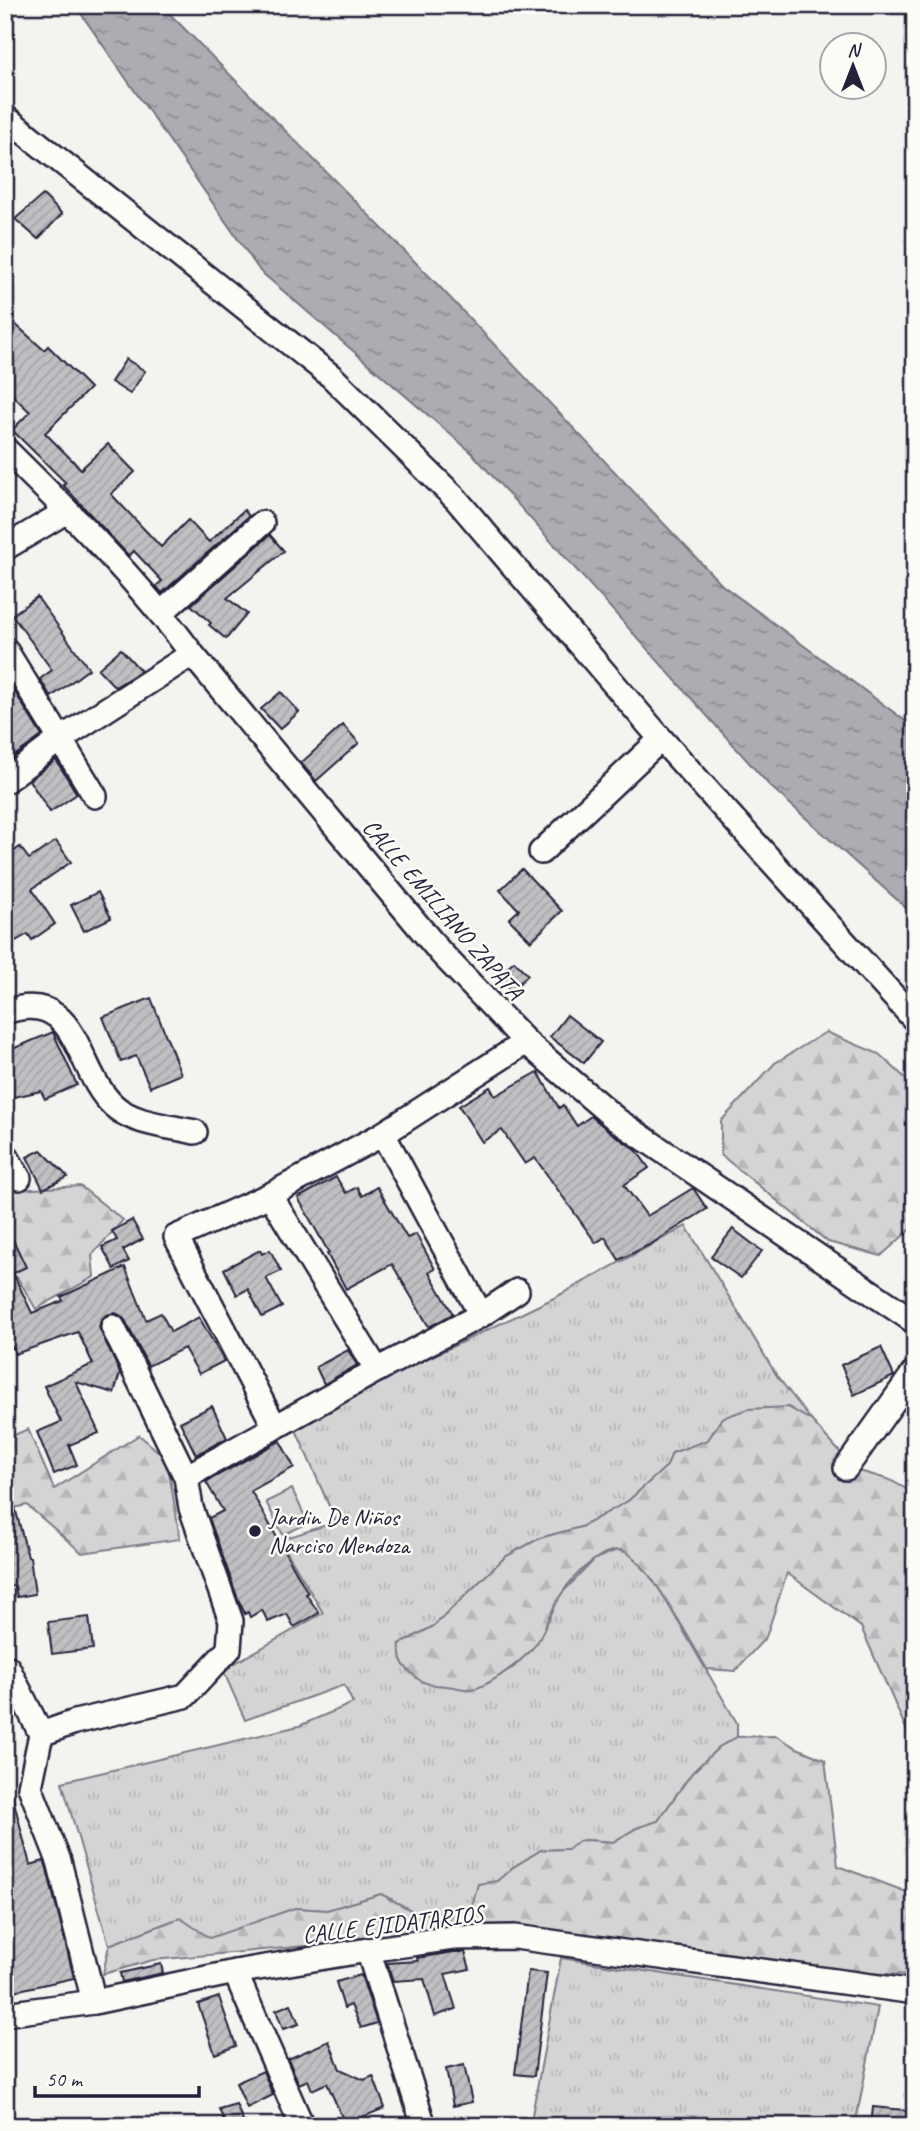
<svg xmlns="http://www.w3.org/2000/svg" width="920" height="2131" font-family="Caveat,sans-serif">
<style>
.grass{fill:url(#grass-tufts);stroke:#7c7b88;stroke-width:2}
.forest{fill:url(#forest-firs);stroke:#7c7b88;stroke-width:2}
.park{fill:#d5d4d5;stroke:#7c7b88;stroke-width:2}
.water{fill:url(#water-ripples);stroke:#757582;stroke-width:2}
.building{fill:url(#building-hatch);stroke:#22223b;stroke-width:2}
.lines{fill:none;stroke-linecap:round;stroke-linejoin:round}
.street-casing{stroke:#22223b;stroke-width:28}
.street{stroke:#fdfcf7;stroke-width:23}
.poi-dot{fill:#22223b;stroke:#fdfcf7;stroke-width:2.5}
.labels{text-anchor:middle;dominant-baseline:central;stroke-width:5;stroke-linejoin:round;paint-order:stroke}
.street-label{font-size:24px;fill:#22223b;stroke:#fdfcf7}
.poi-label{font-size:24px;fill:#22223b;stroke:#fdfcf7;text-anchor:start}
</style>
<defs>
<pattern id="grass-tufts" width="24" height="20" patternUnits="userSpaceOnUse" patternTransform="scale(1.75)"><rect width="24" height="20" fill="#d5d4d5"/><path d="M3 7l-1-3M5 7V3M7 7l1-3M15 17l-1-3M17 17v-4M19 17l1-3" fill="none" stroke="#b7b6b8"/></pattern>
<pattern id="forest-firs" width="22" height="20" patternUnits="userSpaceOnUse" patternTransform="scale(1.75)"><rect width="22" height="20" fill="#d5d4d5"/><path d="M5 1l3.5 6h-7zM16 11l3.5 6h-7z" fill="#b7b6b8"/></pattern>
<pattern id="water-ripples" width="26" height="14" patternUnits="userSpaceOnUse" patternTransform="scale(1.75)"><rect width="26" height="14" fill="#acacb2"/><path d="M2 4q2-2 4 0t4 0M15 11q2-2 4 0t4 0" fill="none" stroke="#8c8c92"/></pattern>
<pattern id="building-hatch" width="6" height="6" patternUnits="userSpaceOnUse" patternTransform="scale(1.75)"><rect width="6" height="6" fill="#c0bfc2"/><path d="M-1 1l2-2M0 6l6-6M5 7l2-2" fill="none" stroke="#a5a4a8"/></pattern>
</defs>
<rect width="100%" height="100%" fill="#f4f3ef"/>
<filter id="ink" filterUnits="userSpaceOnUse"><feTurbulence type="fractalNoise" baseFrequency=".0143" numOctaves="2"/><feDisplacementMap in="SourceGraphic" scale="14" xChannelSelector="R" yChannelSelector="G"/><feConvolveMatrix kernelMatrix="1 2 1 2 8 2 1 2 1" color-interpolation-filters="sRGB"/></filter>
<g filter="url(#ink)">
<g class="grass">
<polygon points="686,1226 777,1376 812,1421 788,1407 722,1418 708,1440 672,1453 667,1466 628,1501 581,1527 540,1538 505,1557 434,1626 400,1644 472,1690 514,1667 537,1643 561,1594 595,1559 617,1550 629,1553 654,1580 737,1723 737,1737 719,1747 692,1773 658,1821 637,1828 613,1842 586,1840 580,1841 568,1849 541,1850 512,1868 472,1909 418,1914 381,1894 327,1910 295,1908 210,1939 179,1918 109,1945 62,1782 299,1726 353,1703 344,1685 245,1720 223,1670 323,1613 280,1540 336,1522 293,1423 556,1297"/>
<polygon points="561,1958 878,2007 855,2126 530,2126"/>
</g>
<g class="forest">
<polygon points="826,1032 879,1054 915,1087 915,1225 881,1256 828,1242 721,1155 721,1121 775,1063"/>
<polygon points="5,1170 17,1190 80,1186 123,1220 92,1255 94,1277 36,1309 17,1277 5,1282"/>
<path d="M788 1407 812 1421 856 1470 890 1480 915 1494V1749L861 1627 787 1573 766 1637 735 1671 707 1669C692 1645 645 1553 620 1550 600 1548 572 1578 562 1593 551 1608 547 1626 538 1641 529 1656 487 1689 470 1689 465 1690 459 1688 454 1687 443 1685 427 1686 418 1679 405 1668 398 1662 400 1644L434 1626 505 1557 540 1538 581 1527 628 1501 667 1466 672 1453 708 1440 722 1418 748 1409Z"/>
<polygon points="28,1429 54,1489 139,1435 167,1459 180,1539 82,1553 27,1505 5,1510 5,1439"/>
<polygon points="776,1736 797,1748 825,1760 838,1866 904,1891 915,1892 915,1975 839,1972 506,1928 153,1960 103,1974 109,1945 180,1918 210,1938 295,1908 327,1910 381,1894 418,1914 471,1909 478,1884 497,1881 512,1868 541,1850 568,1849 580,1841 586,1840 613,1842 637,1828 658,1821 692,1773 719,1747 737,1737"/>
</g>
<polygon class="park" points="292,1489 308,1523 283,1535 266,1502"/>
<polygon class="water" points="75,5 161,5 436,283 722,585 915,728 915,916 769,785 471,452 260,271"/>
<g class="building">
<polygon points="43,195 62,214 38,239 15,219"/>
<polygon points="14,323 44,350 48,346 90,388 45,433 81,469 108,444 135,472 111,494 161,547 188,520 209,542 244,510 249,516 162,593 156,586 162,581 134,551 129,556 63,485 66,483 12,430 30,412 5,388 5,333"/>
<polygon points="126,359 145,371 130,394 111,382"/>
<polygon points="270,535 284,551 227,598 247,614 226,639 209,625 211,623 191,605"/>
<polygon points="37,597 89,669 51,697 40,679 52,670 12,615"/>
<polygon points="121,649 141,671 115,687 98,669"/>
<polygon points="5,676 42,736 14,756 5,741"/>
<polygon points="281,692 299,712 280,729 261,709"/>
<polygon points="343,725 359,743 316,781 301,763"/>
<polygon points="56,760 77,794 50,812 29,780"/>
<polygon points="56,841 71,862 32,889 55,924 32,940 28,934 5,947 5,858 20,847 29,859"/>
<polygon points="522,869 562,911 531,941 509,919 519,910 500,890"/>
<polygon points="98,892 111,918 84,931 71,905"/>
<polygon points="514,961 528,975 511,991 497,976"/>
<polygon points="151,998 181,1074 150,1087 136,1056 121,1062 103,1017"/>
<polygon points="567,1015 601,1042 584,1063 550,1037"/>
<polygon points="53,1032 77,1085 45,1099 41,1091 5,1099 5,1052"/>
<polygon points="538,1072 559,1108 563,1105 577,1126 591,1116 609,1131 636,1150 649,1168 624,1185 647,1216 693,1188 707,1209 651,1244 619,1260 605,1237 596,1243 535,1158 525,1164 502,1130 482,1142 459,1106 490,1087 495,1096"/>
<polygon points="41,1150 68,1177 43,1189 27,1157"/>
<polygon points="336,1177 346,1193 357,1187 362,1196 377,1187 407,1238 416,1234 435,1269 429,1272 453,1314 429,1327 392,1264 346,1289 327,1254 329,1253 298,1198"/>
<polygon points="132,1220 143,1239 123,1250 122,1248 129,1261 114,1269 102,1247 117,1240 112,1231"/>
<polygon points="5,1223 26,1267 13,1273 32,1313 63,1301 61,1297 125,1267 146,1320 161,1313 171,1332 199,1317 224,1361 199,1374 184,1348 148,1366 125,1320 120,1315 115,1313 106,1315 101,1320 99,1327 120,1373 114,1393 76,1382 99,1433 69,1445 77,1465 54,1474 37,1432 61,1422 44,1386 93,1364 78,1332 15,1354 13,1347 5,1350"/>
<polygon points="733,1229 762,1251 741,1278 711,1257"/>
<polygon points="260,1250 262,1254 270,1250 281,1271 266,1278 282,1307 262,1317 248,1289 237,1295 224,1269"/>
<polygon points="881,1347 894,1376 854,1395 841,1365"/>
<polygon points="348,1350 357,1365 324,1384 316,1367"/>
<polygon points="212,1406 227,1438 196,1455 180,1422"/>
<polygon points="280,1441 294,1467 251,1491 308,1593 306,1594 319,1613 294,1627 287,1614 268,1622 262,1610 250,1617 248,1612 245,1614 238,1599 209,1518 223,1511 206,1482"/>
<polygon points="11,1492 28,1557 30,1557 35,1594 17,1597 15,1586 5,1587 5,1493"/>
<polygon points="89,1617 93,1649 52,1654 48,1622"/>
<polygon points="5,1794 12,1794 30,1865 44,1861 46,1865 74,1978 5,1993"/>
<polygon points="454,1952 465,1952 470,1969 445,1974 456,2009 435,2016 424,1979 393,1981 387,1963 418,1961 417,1958"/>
<polygon points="161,1964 163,1973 122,1982 120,1973"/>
<polygon points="528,1971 547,1973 534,2076 515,2074"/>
<polygon points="361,1975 377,2023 361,2028 351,2005 344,2008 336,1982"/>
<polygon points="219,1997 236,2046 215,2054 198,2004"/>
<polygon points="291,2004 299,2024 283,2029 276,2010"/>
<polygon points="329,2041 340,2069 364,2080 373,2076 385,2108 345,2124 327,2083 312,2090 308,2080 299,2084 288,2059"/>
<polygon points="464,2065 472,2102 453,2106 446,2069"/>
<polygon points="263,2071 273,2095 247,2108 236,2083"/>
<polygon points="236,2104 245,2126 226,2126 219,2109"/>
<polygon points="873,2107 915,2111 915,2126 871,2126"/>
</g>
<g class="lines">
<defs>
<g id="street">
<polyline points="5,117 331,376 456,499 661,739 915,1020"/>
<path d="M5 449C71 514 137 579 192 654L441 953 526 1042 617 1120 915 1322"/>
<polyline points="5,548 67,511"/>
<polyline points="162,612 262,523"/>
<polyline points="5,649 95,796"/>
<polyline points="5,781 59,740 192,654"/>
<polyline points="541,852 661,739"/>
<path d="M5 1012C80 986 74 1070 114 1106 134 1124 169 1126 195 1132"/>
<polyline points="383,1134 481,1315"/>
<polyline points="5,1154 19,1178"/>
<polyline points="270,1195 377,1370"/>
<polyline points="275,1427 176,1237 270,1195 383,1134 526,1042"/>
<polyline points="846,1468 915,1371"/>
<polyline points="186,1477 377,1370 481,1315 517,1291"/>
<polyline points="5,1668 8,1668 41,1734 30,1787 59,1861 94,2002"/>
<polyline points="41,1734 75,1722 185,1696 229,1649 231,1621 191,1508 186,1477 113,1327"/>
<polyline points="368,1950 424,2126"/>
<polyline points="235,1972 302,2126"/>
<polyline points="5,2014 94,2002 235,1972 368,1950 453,1938 515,1937 915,1992"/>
</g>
</defs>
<use href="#street" class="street-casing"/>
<use href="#street" class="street"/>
</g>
</g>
<circle class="poi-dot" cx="255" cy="1531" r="7"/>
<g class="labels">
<g class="street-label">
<text transform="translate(443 909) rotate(49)">CALLE EMILIANO ZAPATA</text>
<text transform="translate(393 1924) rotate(-7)">CALLE EJIDATARIOS</text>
</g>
<g class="poi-label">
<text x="269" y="1517">Jardin De Niños<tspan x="269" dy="28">Narciso Mendoza</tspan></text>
</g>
</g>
<rect width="920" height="2131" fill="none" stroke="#fdfcf7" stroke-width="28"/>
<rect x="14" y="14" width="892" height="2103" fill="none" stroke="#22223b" stroke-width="2.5" filter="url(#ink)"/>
<g transform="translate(853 66)"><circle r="33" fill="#fdfcf7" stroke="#a5a5ac" stroke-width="2"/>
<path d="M0-5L12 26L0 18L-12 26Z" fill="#22223b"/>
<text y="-10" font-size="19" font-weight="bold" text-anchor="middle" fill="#22223b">N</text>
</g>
<path d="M35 2086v10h164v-10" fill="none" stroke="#22223b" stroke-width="3.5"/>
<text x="46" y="2086" font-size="21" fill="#22223b" stroke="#fdfcf7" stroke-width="5" paint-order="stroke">50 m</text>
</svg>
